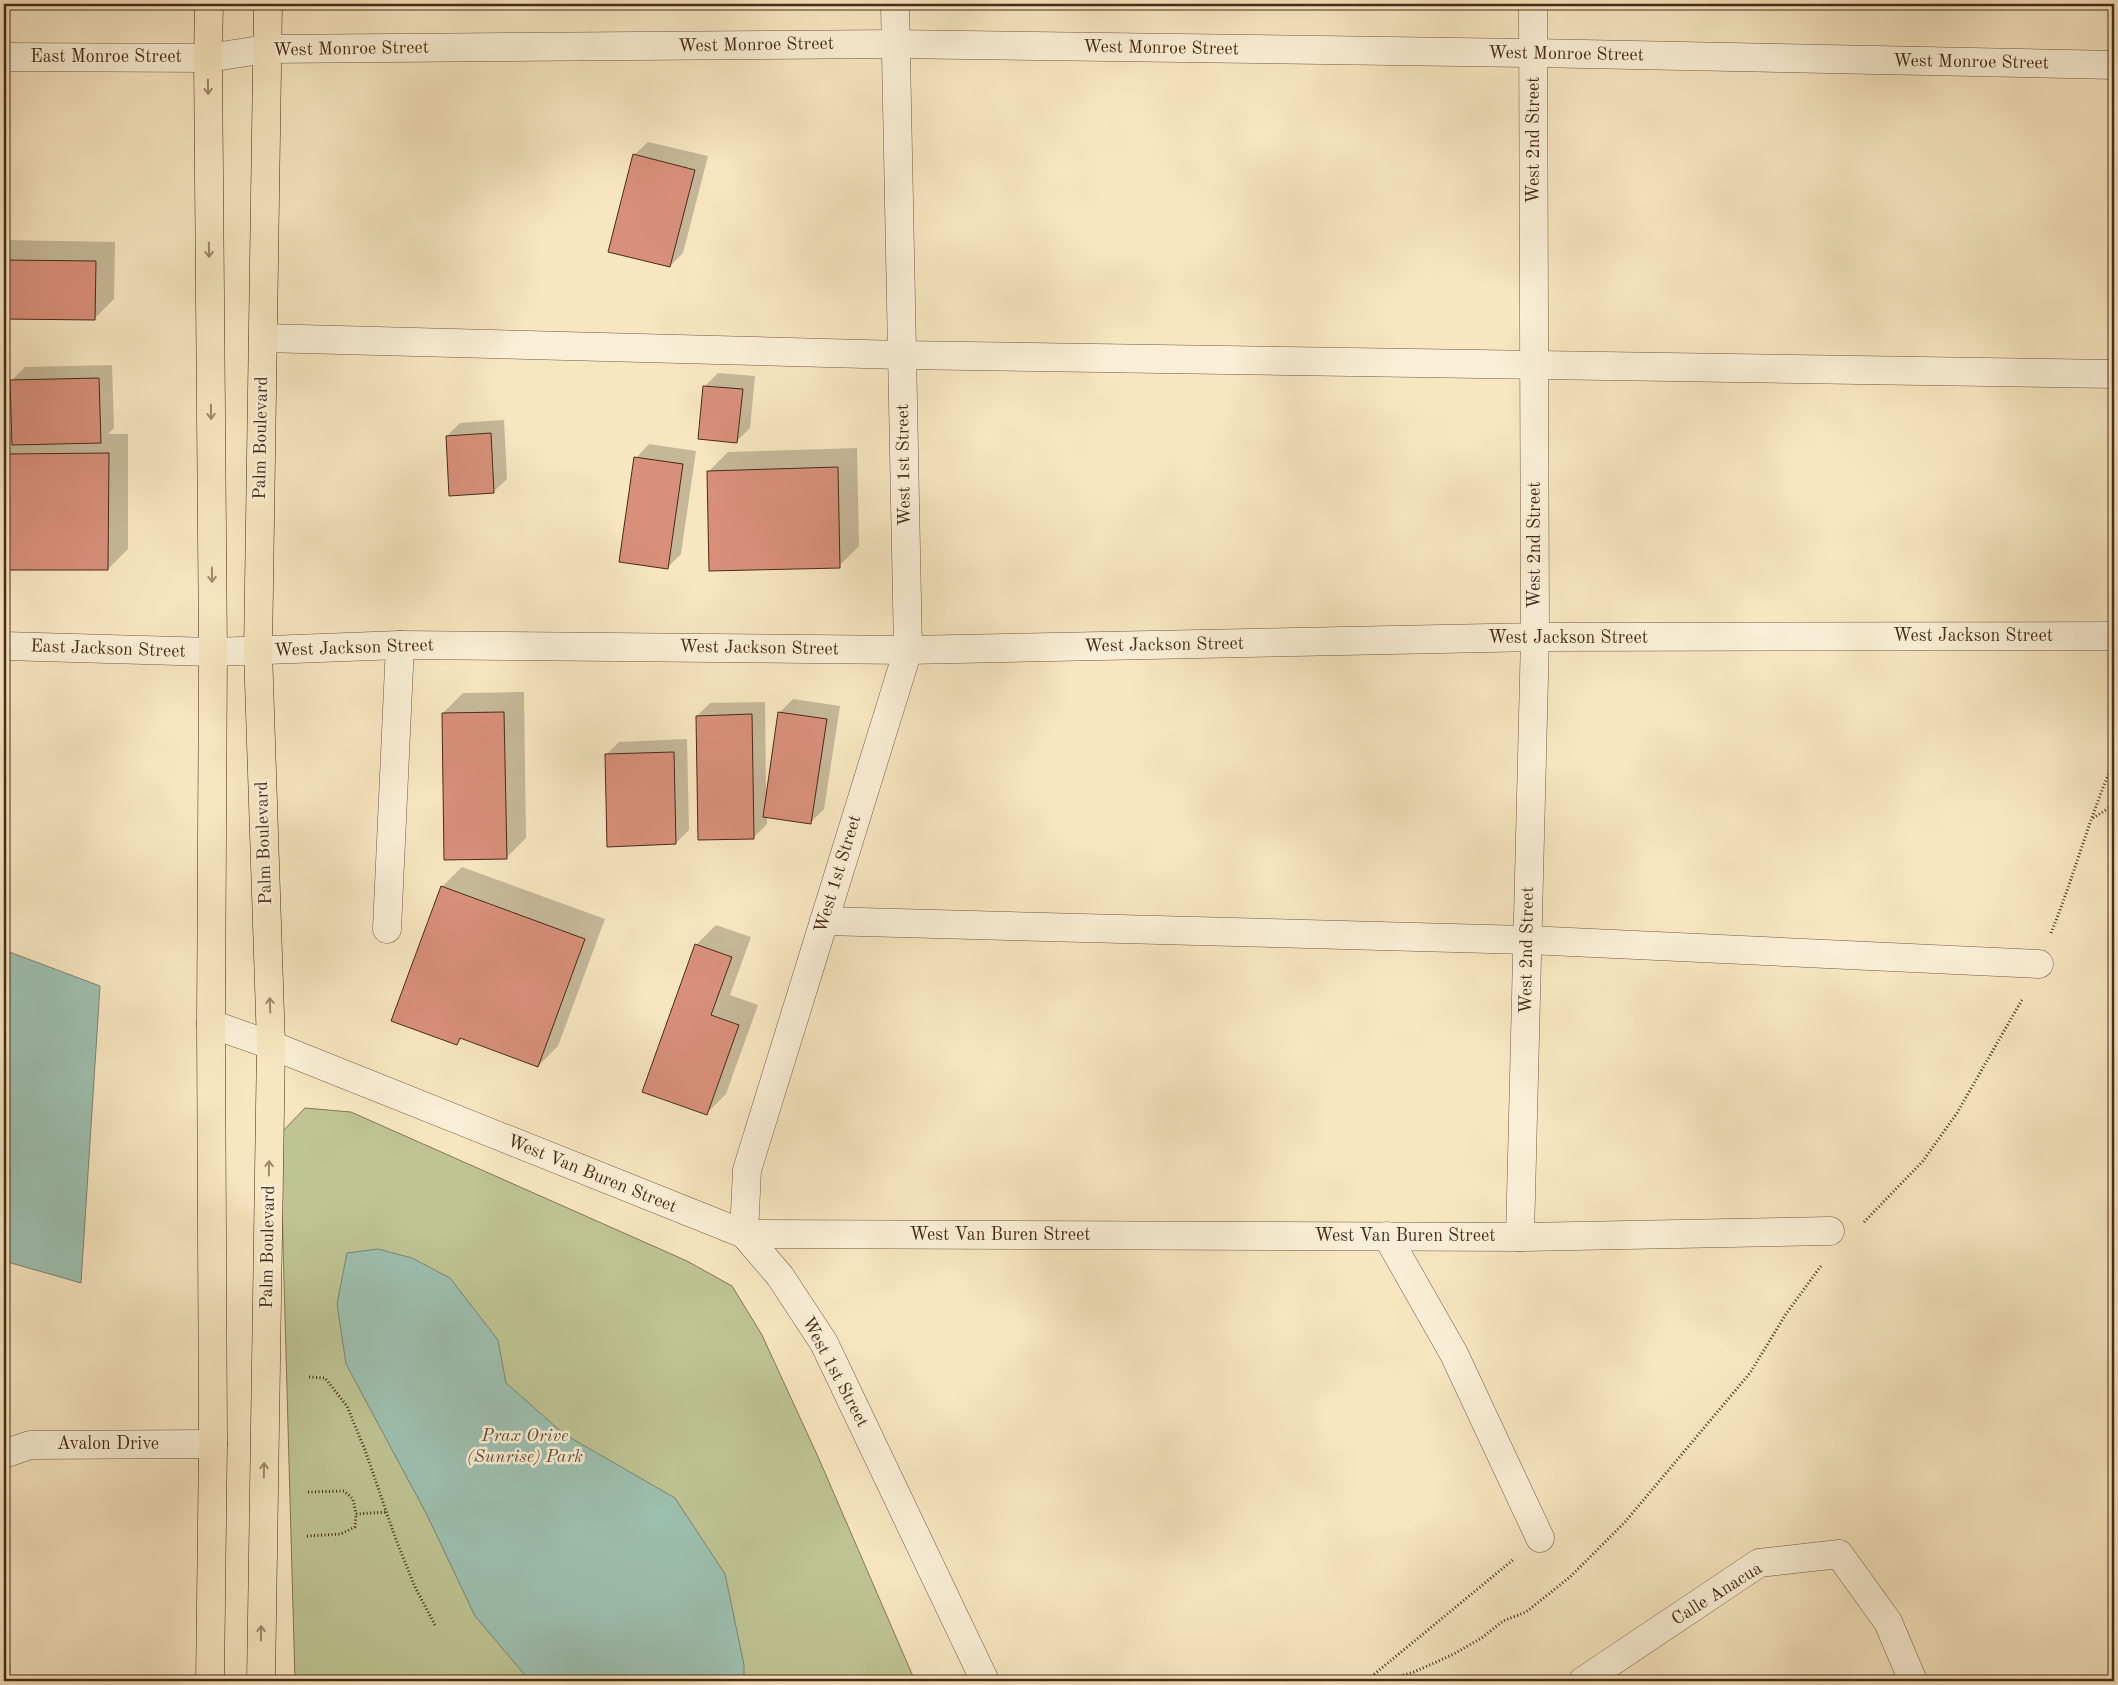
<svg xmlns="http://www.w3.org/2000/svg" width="2118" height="1685" font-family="'Old Standard TT',serif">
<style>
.green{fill:#bec492;stroke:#847756}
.water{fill:#9dc0b0;stroke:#7b8474}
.shadow{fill:#0003}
.building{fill:#d8907a;stroke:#492a19}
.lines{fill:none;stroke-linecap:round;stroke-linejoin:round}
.minor-casing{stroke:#745943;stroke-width:29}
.major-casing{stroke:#492a19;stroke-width:29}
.path{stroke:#492a19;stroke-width:3;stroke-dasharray:1 2.5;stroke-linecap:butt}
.minor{stroke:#faefd6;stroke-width:28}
.major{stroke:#f7e6c0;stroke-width:28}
.oneway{stroke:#a0886c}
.labels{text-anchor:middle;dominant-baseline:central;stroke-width:5;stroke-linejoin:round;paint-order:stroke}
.street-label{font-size:18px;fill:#492a19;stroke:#faefd6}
.park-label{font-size:18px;font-style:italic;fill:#665037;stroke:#faefd6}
</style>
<rect width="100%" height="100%" fill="#f7e6c0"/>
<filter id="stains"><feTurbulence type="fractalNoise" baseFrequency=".004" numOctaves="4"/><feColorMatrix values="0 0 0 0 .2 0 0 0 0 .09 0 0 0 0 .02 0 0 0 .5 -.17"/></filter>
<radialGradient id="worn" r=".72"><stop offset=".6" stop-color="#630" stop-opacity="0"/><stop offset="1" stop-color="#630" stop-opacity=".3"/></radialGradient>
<polygon class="green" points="305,1108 351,1112 687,1261 732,1286 762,1335 819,1459 915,1681 295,1681 280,1134"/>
<g class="water">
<polygon points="4,950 100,986 81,1283 4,1261"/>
<polygon points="378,1249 412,1258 450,1278 498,1340 506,1383 564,1434 675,1498 725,1574 744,1665 744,1681 530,1681 475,1616 427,1515 346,1364 337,1304 347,1253"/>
</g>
<g class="shadow">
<polygon points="648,142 708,156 683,253 670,266 634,155"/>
<polygon points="4,240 115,242 114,299 94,319 4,318"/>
<polygon points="112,365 114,428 108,434 128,434 128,549 108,569 4,569 4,434 13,434 12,380 25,367"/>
<polygon points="718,373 755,376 750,428 736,442 699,438 705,386"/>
<polygon points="504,420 507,479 493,492 447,436 460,423"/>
<polygon points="649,444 696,451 681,554 668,567 636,458"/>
<polygon points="857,448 859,546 839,566 708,472 728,452"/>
<polygon points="524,692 526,838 506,858 443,713 463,693"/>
<polygon points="793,699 840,706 824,809 811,822 767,816 767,824 753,838 697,716 710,703 765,702 766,792 768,792 779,713"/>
<polygon points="687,739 689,830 676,843 606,755 619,742"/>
<polygon points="462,867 605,919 558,1046 538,1066 462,1038 457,1043 442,887"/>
<polygon points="716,925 751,937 730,995 758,1005 726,1094 706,1114 696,945"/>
<polygon points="4,1632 9,1632 11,1681 4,1681"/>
</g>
<g class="building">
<polygon points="633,154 695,170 670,267 608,252"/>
<polygon points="4,260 96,261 95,320 4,319"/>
<polygon points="99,378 101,443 12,445 10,380"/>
<polygon points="703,386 743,389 737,443 698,439"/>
<polygon points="491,433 494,493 449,496 446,436"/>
<polygon points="109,453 108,570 4,570 4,454"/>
<polygon points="634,457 683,464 668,569 619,562"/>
<polygon points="838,467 840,568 709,571 707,471"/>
<polygon points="504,712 507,859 444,860 442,713"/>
<polygon points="778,712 827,719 811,824 763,817"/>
<polygon points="752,714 754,839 698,840 696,716"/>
<polygon points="674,752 676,844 607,847 605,754"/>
<polygon points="441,886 585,939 538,1067 460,1038 457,1045 391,1021"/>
<polygon points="695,944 732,957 711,1015 739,1025 707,1115 642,1092"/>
</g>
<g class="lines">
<defs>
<g id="minor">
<polyline points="895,4 908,650 747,1170 744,1234 780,1276 824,1343 984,1679"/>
<polyline points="4,57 208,58 267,49 894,44 1534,53 2114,65"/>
<polyline points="263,338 901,355 2114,374"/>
<polyline points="4,646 213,652 400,645 908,650 1535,637 2114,636"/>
<polyline points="824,921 1528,940 2039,964"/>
<polyline points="387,929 400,645"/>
<polyline points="211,1024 271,1045 744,1234 1520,1237 1830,1231"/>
<polyline points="1387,1236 1454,1354 1540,1538"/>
<polyline points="1520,1237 1535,637 1533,4"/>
<polyline points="4,1454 30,1445 213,1444"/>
<polyline points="1583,1681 1759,1563 1839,1554 1888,1622 1913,1681"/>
</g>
<g id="major">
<polyline points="209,4 208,58 213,652 211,1024 213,1444 210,1681"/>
<polyline points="261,1681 271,1045 258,651 268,4"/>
</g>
</defs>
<use href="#minor" class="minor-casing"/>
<use href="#major" class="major-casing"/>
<g class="path">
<polyline points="2093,818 2114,805"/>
<path d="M2051 933C2074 877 2089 817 2114 762"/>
<polyline points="1864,1222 1923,1161 1957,1113 2023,998"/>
<polyline points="309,1377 325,1378 347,1406 365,1450 395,1537 415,1587 435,1625"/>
<polyline points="308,1492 344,1491 353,1499 356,1514"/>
<polyline points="307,1536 341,1534 355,1527 356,1514 387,1512"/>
<polyline points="1366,1681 1514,1559"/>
<polyline points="1383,1681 1414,1672 1454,1654 1483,1637 1503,1621 1526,1612 1570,1577 1625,1522 1750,1373 1786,1314 1821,1266"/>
</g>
<use href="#minor" class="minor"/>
<use href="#major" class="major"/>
</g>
<defs><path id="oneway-shaft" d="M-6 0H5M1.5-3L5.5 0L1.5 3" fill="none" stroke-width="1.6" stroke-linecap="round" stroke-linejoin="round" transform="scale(1.25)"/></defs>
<g class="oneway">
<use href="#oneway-shaft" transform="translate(208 87) rotate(89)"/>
<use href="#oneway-shaft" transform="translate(209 250) rotate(89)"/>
<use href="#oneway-shaft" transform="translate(211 412) rotate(89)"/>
<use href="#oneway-shaft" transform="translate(212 575) rotate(89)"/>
<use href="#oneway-shaft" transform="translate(270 1005) rotate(-92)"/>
<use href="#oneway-shaft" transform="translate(269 1168) rotate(-89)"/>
<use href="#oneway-shaft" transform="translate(264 1470) rotate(-89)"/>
<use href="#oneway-shaft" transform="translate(261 1633) rotate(-89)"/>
</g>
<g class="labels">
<g class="street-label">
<text transform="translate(756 45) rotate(-1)">West Monroe Street</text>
<text transform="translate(1161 48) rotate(1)">West Monroe Street</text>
<text transform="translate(351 49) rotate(-1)">West Monroe Street</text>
<text transform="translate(1566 54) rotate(1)">West Monroe Street</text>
<text x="106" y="57">East Monroe Street</text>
<text transform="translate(1971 62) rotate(1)">West Monroe Street</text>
<text transform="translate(1534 140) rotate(-90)">West 2nd Street</text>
<text transform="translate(261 438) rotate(-89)">Palm Boulevard</text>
<text transform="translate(904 465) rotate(-91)">West 1st Street</text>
<text transform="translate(1535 545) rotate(-90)">West 2nd Street</text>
<text x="1973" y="636">West Jackson Street</text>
<text x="1568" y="638">West Jackson Street</text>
<text transform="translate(1164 645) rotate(-1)">West Jackson Street</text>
<text transform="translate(354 648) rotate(-2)">West Jackson Street</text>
<text transform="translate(759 648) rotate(1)">West Jackson Street</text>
<text transform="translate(108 649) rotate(2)">East Jackson Street</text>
<text transform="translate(264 843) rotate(-92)">Palm Boulevard</text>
<text transform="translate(838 874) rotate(-73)">West 1st Street</text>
<text transform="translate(1527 950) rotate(-89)">West 2nd Street</text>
<text transform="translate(592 1174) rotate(22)">West Van Buren Street</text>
<text x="1000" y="1235">West Van Buren Street</text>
<text x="1405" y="1236">West Van Buren Street</text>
<text transform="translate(268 1247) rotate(-89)">Palm Boulevard</text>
<text transform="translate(835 1372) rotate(62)">West 1st Street</text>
<text x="108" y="1444">Avalon Drive</text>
<text transform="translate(1717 1594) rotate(-32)">Calle Anacua</text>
</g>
<g class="park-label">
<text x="525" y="1436">Prax Orive<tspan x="525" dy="21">(Sunrise) Park</tspan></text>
</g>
</g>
<rect width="2118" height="1685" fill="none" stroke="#f7e6c0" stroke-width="20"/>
<rect x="5" y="5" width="2108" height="1675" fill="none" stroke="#492a19" stroke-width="2.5"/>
<rect x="10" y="10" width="2098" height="1665" fill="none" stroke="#492a19"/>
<rect width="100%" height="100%" filter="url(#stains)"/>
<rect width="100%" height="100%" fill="url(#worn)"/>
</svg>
